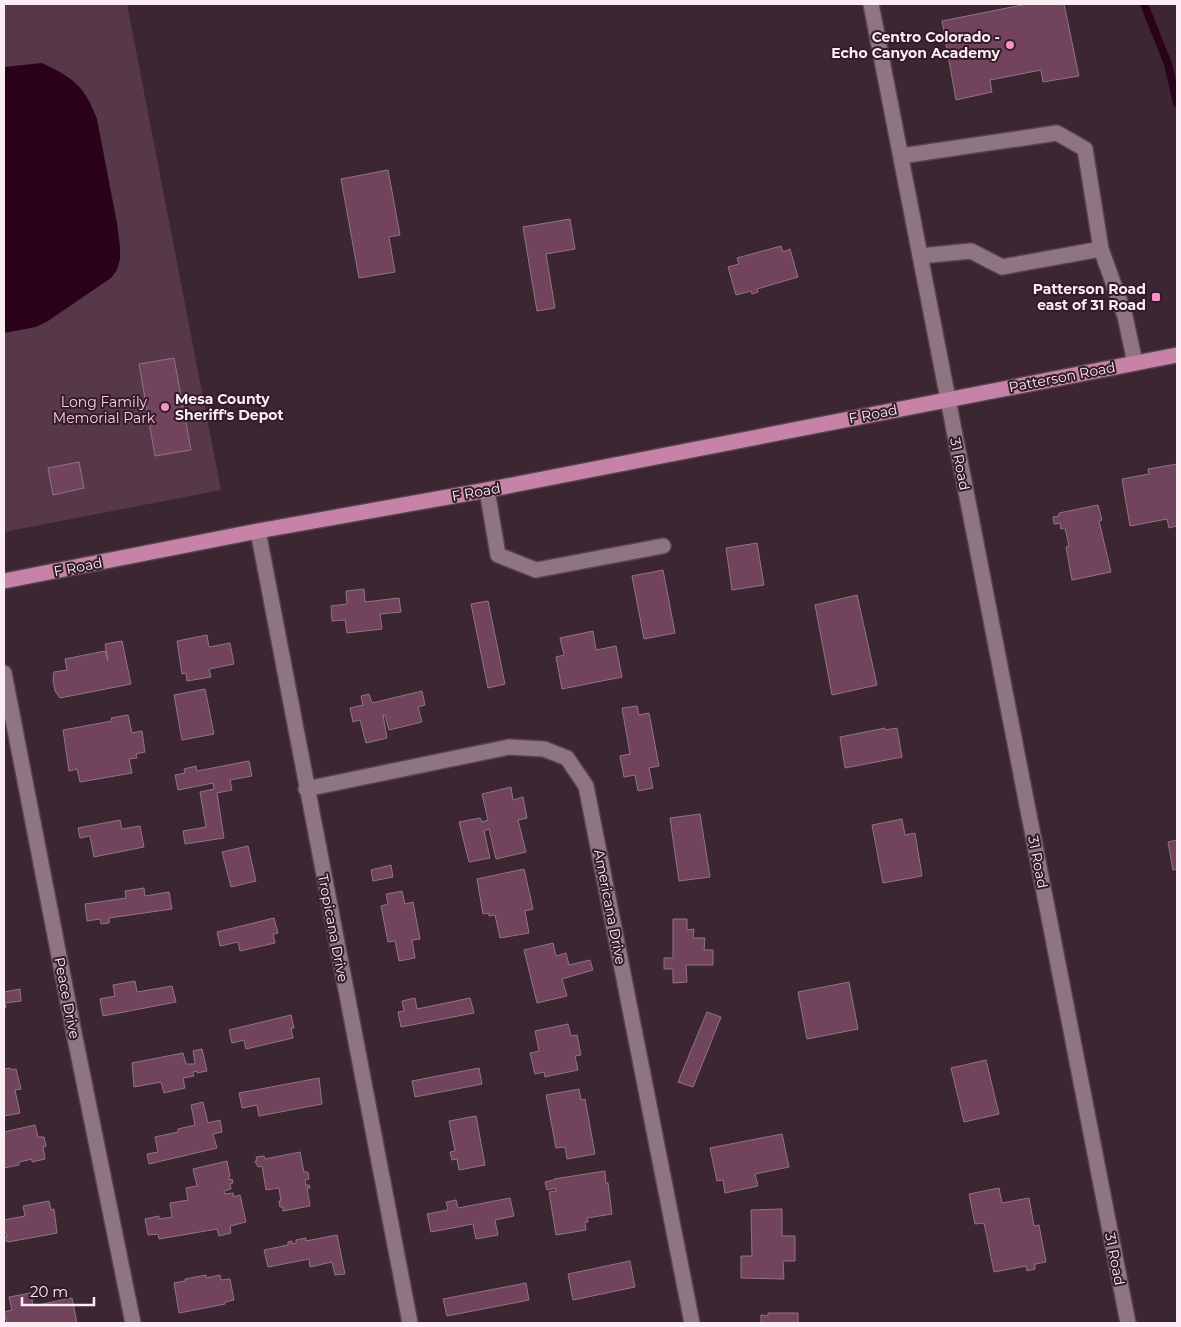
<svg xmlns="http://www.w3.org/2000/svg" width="1181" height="1327" font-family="Montserrat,sans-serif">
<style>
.green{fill:#573848}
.water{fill:#2a031b}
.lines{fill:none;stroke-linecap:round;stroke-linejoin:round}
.stream{stroke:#2a031b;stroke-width:8}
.building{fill:#72435c;stroke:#907582}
.minor-casing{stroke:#56434e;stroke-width:18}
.major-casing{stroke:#56434e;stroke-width:18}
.minor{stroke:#8f7481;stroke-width:15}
.major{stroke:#c783a7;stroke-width:15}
.poi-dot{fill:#f98fc8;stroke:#321c27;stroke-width:2}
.labels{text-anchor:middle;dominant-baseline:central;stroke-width:4;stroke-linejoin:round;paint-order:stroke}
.poi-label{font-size:14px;font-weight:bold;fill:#fcecf4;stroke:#321c27;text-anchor:end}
.street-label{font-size:14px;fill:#fcecf4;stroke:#321c27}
.park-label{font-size:14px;fill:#fccce4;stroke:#321c27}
</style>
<rect width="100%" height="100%" fill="#3c2631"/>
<polygon class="green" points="4,4 127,4 221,490 4,532"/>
<path class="water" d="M42 63C73 78 84 85 97 119L117 223 120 247V259L117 270 111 278 48 321 36 327 4 333V67Z"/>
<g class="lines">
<polyline class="stream" points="1144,4 1168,64 1177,103"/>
</g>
<g class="building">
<polygon points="1027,4 1064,4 1079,76 1043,82 1041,70 990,80 992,92 956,100 942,21"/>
<polygon points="388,170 400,235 389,237 395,272 359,278 341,179"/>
<polygon points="570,219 575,249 546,254 555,308 537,311 523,227"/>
<polygon points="781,246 783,252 790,249 798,277 757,289 758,292 752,294 751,291 736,295 728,267 739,264 737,258"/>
<polygon points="174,358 191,450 155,456 139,364"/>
<polygon points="79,462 84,488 53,495 48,468"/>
<polygon points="1177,464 1177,526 1169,528 1167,519 1130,526 1122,479 1149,474 1148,469"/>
<polygon points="1098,505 1102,520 1099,521 1111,572 1072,580 1066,547 1069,546 1065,528 1061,529 1060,523 1054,524 1053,517 1059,516 1059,513"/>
<polygon points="757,543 764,585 732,590 726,548"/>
<polygon points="663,570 675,633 644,639 632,576"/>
<polygon points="364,589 365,602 399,598 401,612 380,614 382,629 347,633 345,620 332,621 331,606 347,604 346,591"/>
<polygon points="857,595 877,685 832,695 815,605"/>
<polygon points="488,601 505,684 488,688 471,604"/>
<polygon points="593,631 596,650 616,646 622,677 562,689 556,657 564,655 560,638"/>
<polygon points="207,635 209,647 230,643 234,664 209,669 211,677 187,681 186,673 182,674 177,641"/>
<polygon points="122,641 131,684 60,698 55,691 53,680 54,672 67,670 65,659 105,651 108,661 105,644"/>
<polygon points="205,689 214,734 182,740 174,695"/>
<polygon points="422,691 425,705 418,707 422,722 389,730 385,715 383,715 387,738 366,743 360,720 353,722 350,708 363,705 361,696 369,694 372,703"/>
<polygon points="637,706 639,715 649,713 659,766 649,768 653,788 638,791 635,775 624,777 620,756 630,754 622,708"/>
<polygon points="128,715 132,733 142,731 145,752 136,754 137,758 129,759 132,773 80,782 77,769 69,771 63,730 112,721 111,718"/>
<polygon points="885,728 885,730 897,728 902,757 845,768 840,737"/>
<polygon points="249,761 252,776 230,780 232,790 217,793 224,838 185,844 183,831 206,827 200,792 214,789 213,783 178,790 175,775 185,773 184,769 196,766 197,771"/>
<polygon points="511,787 513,800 523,797 527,818 518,820 526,852 496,859 489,829 484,831 490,858 469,862 459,822 480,818 482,822 488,820 482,794"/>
<polygon points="700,814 710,877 679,881 670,818"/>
<polygon points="902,819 905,835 915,833 922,876 883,883 872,825"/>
<polygon points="120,820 122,829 140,826 144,847 94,857 90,836 80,838 78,828"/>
<polygon points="1177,840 1177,869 1173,870 1168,842"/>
<polygon points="248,846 256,881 231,887 222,852"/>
<polygon points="391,865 393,877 373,881 371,870"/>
<polygon points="524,869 533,909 525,911 529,933 500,938 495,915 489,916 489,913 483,914 477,879"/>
<polygon points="144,888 145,896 169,892 172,909 109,918 109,923 101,924 100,919 87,921 85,904 126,898 125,891"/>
<polygon points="402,891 405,904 413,902 420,939 412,940 415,958 399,961 395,941 388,942 381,906 388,904 386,894"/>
<polygon points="274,918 278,933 273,934 275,943 240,951 238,942 220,946 217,932"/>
<polygon points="673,919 687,919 687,930 694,929 693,938 705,938 704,950 713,950 713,965 686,965 687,982 673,983 673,969 664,969 664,958 673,958"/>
<polygon points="553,943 556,956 566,953 569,965 590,960 593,970 562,979 567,996 537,1003 524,950"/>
<polygon points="135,981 137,992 172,986 176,1002 103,1016 100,999 115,996 113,985"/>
<polygon points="849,982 858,1029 807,1039 798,992"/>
<polygon points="20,989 21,1001 5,1003 6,1008 4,1008 4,992"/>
<polygon points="415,998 417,1009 470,998 474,1013 401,1027 398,1012 404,1011 402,1001"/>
<polygon points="707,1012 721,1017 693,1087 678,1082"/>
<polygon points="291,1015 294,1028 291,1028 293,1038 246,1049 244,1040 232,1043 229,1030"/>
<polygon points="568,1024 571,1036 577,1035 581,1055 575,1056 578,1070 545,1077 544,1072 535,1074 530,1053 539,1051 535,1031"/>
<polygon points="202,1049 207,1071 197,1073 197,1071 193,1072 194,1076 183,1078 185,1088 164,1093 161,1082 134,1087 132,1063 183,1053 186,1064 195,1064 193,1051"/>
<polygon points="986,1060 999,1114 964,1122 951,1068"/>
<polygon points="10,1068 11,1070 16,1069 21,1089 15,1090 20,1113 4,1116 4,1069"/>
<polygon points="479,1068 482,1084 415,1097 412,1081"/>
<polygon points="319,1078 322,1104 259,1116 257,1105 242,1108 239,1093"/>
<polygon points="579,1089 581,1100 585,1099 595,1154 567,1159 565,1147 556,1148 546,1095"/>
<polygon points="203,1102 208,1123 220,1120 222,1132 213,1134 217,1148 149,1164 147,1154 158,1152 155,1137 178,1132 178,1129 195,1125 191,1105"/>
<polygon points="476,1116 485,1165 459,1170 457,1159 452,1160 450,1152 455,1151 449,1121"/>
<polygon points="35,1125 38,1137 44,1137 46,1146 43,1147 45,1159 32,1162 32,1159 19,1162 19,1165 4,1168 4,1132"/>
<polygon points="782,1134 789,1167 755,1174 758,1186 725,1193 723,1180 717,1181 710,1148"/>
<polygon points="300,1152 304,1172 308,1172 309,1179 305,1180 306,1185 309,1185 310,1188 307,1188 310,1206 283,1211 283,1207 280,1207 279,1201 281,1201 279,1188 266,1190 262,1166 258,1167 255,1161 257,1161 256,1157 264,1156 265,1159"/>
<polygon points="227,1161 230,1176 229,1177 229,1180 232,1179 233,1183 230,1184 231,1189 224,1191 225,1194 233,1193 234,1197 240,1195 246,1222 230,1226 231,1233 219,1236 217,1229 159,1239 158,1234 148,1235 145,1219 159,1216 159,1219 172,1217 170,1203 188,1200 186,1188 197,1186 193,1169"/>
<polygon points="605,1171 606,1183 608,1183 612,1214 587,1218 588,1222 585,1222 586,1230 556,1235 549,1192 556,1191 556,1188 547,1190 545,1182 554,1180 554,1179"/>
<polygon points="999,1188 1002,1203 1029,1198 1034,1226 1039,1225 1046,1262 1035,1264 1035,1269 1027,1271 1026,1266 994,1272 984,1223 975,1224 969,1194"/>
<polygon points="510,1198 514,1216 495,1220 498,1235 476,1239 473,1224 431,1232 427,1214 448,1210 446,1202 456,1200 458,1208"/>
<polygon points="49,1201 51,1210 54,1209 57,1233 8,1242 8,1241 4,1241 4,1237 7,1237 6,1233 4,1233 4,1220 25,1216 23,1206"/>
<polygon points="782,1209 782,1236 795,1236 795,1261 783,1261 784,1279 741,1278 741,1256 752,1256 751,1210"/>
<polygon points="337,1235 345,1274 335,1275 332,1262 310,1267 309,1259 268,1267 264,1250 288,1245 288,1242 292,1241 292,1244 296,1243 296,1240 306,1238 306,1241"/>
<polygon points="630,1261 635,1287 573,1300 568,1274"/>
<polygon points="206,1275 206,1278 220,1275 221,1280 230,1279 234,1300 225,1302 225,1304 179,1313 174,1283 185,1281 185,1279"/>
<polygon points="526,1283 529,1300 447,1316 443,1299"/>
<polygon points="31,1293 33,1306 72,1298 77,1323 7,1323 4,1312 12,1310 9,1297"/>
<polygon points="768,1313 798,1313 798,1323 761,1323 761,1315 768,1316"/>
</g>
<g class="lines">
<defs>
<g id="minor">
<polyline points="871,4 1128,1323"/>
<polyline points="901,156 1057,133 1085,149 1101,249 1002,267 971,251 920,256"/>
<polyline points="1101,249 1125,316 1135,363"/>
<polyline points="487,490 498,555 536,570 663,546"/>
<polyline points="258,531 410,1323"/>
<polyline points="4,673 75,1038 133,1323"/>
<polyline points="306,789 509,747 544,749 567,758 586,786 692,1323"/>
</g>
<polyline id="major" points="4,581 258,531 487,490 1177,355"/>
</defs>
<use href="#minor" class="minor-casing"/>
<use href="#major" class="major-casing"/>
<use href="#minor" class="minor"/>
<use href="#major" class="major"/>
</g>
<g class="poi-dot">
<circle cx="1010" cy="45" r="5"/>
<rect x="1151" y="292" width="10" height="10" rx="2.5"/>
<circle cx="165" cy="407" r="5"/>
</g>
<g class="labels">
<g class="poi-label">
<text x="1000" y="37">Centro Colorado -<tspan x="1000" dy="16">Echo Canyon Academy</tspan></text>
<text x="1146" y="289">Patterson Road<tspan x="1146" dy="16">east of 31 Road</tspan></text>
<text x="175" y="399" text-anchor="start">Mesa County<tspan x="175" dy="16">Sheriff's Depot</tspan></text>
</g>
<g class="street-label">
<text transform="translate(1062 377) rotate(-11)">Patterson Road</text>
<text transform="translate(873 414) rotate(-11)">F Road</text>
<text transform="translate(960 464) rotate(79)">31 Road</text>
<text transform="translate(476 492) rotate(-10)">F Road</text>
<text transform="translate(78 567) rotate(-11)">F Road</text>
<text transform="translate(1038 862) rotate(79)">31 Road</text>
<text transform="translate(610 907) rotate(79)">Americana Drive</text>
<text transform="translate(333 928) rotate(79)">Tropicana Drive</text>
<text transform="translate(67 998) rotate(79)">Peace Drive</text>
<text transform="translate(1115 1259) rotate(79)">31 Road</text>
</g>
<g class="park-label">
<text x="104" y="402">Long Family<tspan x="104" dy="16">Memorial Park</tspan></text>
</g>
</g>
<rect width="1181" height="1327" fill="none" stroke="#fcecf4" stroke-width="10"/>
<path d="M22 1297v8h72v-8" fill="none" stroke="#fcecf4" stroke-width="2.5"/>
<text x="30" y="1297" font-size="15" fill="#fcecf4" stroke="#321c27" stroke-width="4" paint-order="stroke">20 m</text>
</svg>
